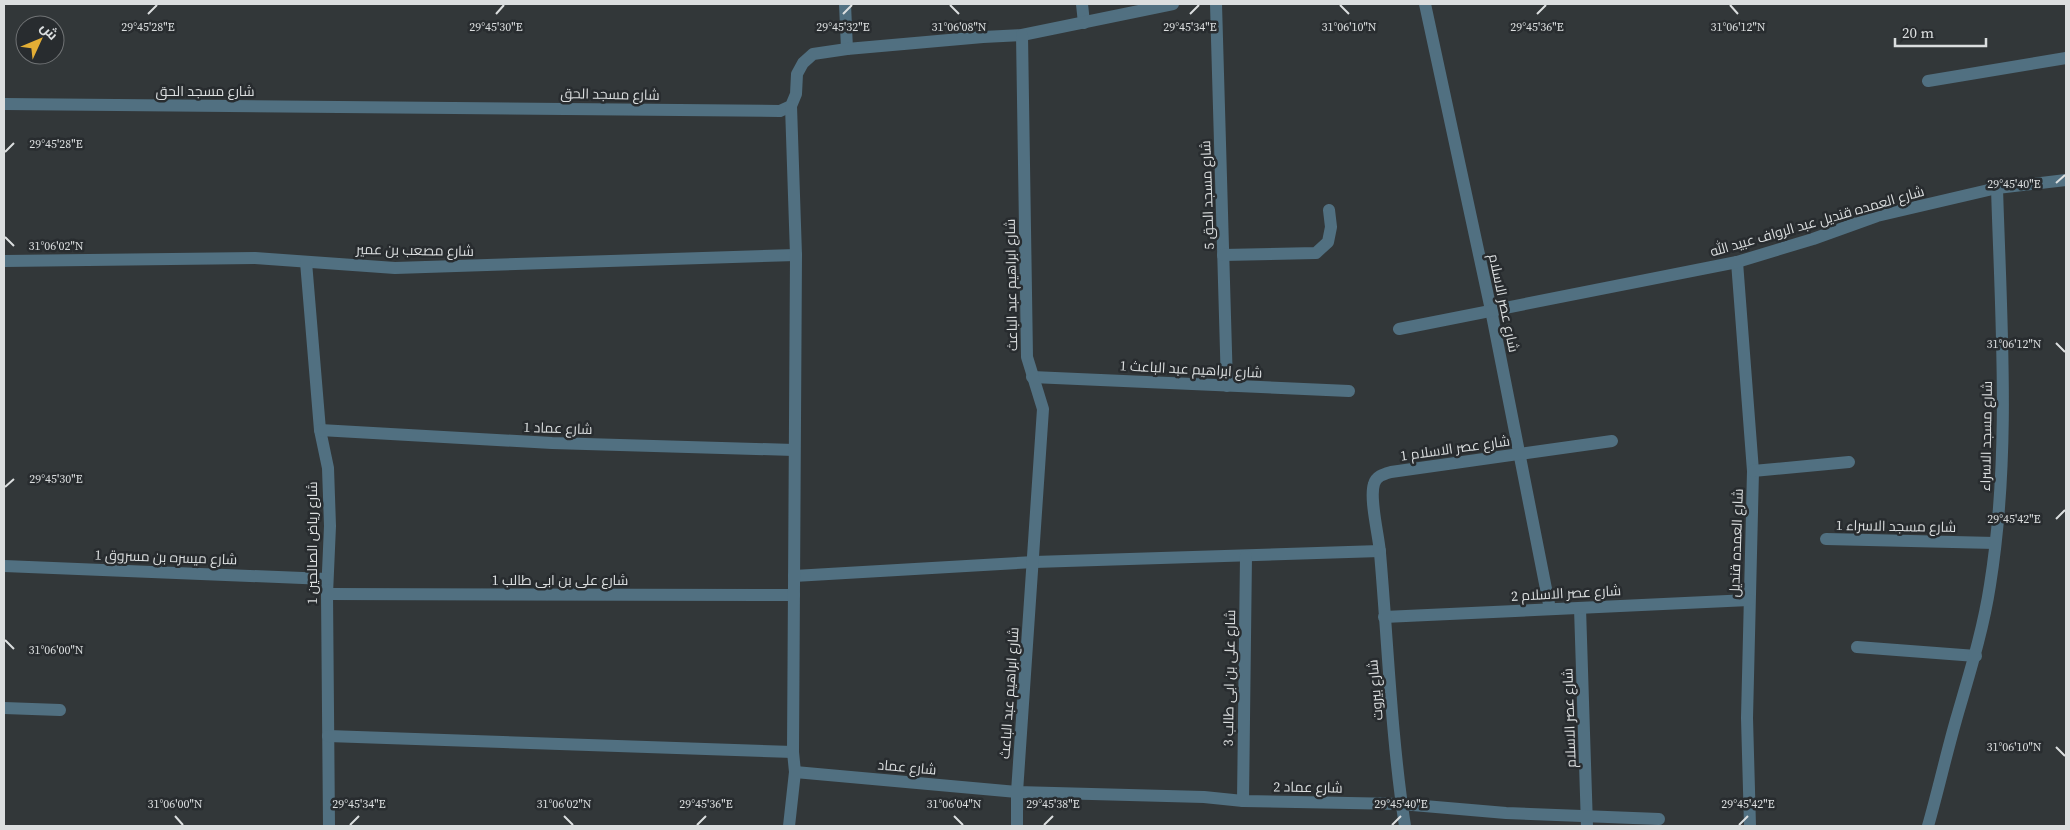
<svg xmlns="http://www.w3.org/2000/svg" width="2070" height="830" font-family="'Source Serif 4',Cairo,serif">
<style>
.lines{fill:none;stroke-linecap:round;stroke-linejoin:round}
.minor{stroke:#517081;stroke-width:12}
.ticks{fill:none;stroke:#dbdedf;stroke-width:2}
.labels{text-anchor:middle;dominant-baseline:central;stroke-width:5;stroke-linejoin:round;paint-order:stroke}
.street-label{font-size:14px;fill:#dbdedf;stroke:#282c2f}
.ticks-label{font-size:12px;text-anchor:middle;fill:#dbdedf;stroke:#282c2f;stroke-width:5;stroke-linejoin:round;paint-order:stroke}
</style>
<rect width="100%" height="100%" fill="#323739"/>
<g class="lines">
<g class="minor">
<polyline points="845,4 847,49"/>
<polyline points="1082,4 1084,23"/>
<polyline points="1216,4 1227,386"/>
<polyline points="1425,4 1491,310 1550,609"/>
<polyline points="1928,81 2066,58"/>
<polyline points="4,104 780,111 791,106 796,94 797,74 803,63 813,54 847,49 983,37 1022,35 1173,4"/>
<polyline points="1223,255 1316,253 1328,242 1331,227 1329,210"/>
<polyline points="4,261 255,258 395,268 796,255"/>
<polyline points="306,262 320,430 328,468 330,526 327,594 329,826"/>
<polyline points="1737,262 1753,471 1747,718 1750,826"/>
<polyline points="1399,329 1737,262 1813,239 1877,216 1997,188 2066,180"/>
<polyline points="1032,377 1349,391"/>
<polyline points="320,430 552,443 794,450"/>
<polyline points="1753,471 1849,462"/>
<polyline points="1826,539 1995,543"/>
<polyline points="4,566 327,579"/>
<polyline points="794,576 1034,562 1380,551"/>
<polyline points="327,594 794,595"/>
<polyline points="1580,608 1587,826"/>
<polyline points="1384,617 1749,600"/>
<polyline points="1857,647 1976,656"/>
<polyline points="4,708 60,710"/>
<polyline points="328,736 793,752"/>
<polyline points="795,772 1017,792 1204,797 1243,801 1401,804 1506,813 1659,819"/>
<polyline points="1243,801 1246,556"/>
<polyline points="789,826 795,772 793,752 796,255 791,106"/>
<polyline points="1017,826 1017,792 1043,409 1027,357 1022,35"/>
<path d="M1405 826C1391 736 1388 644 1380 553 1379 536 1369 499 1374 484 1376 476 1384 474 1391 472L1612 441"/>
<path d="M1928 826C1938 791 1946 755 1956 720 1969 675 1983 631 1990 585 2011 454 2001 320 1997 188"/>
</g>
</g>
<path class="ticks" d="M950 5 959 14M1340 5 1349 14M1730 5 1738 14M148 14 157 5M496 14 504 5M843 14 852 5M1190 14 1199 5M1537 14 1546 5M5 152 14 143M2056 183 2065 175M5 237 14 246M2056 343 2065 352M5 487 14 479M2056 519 2065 510M5 640 14 649M2056 747 2065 756M175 816 183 825M564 816 573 825M954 816 963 825M350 825 359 816M697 825 706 816M1044 825 1053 816M1392 825 1401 816M1739 825 1748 816"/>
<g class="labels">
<g class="street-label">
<text x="205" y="91">شارع مسجد الحق</text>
<text transform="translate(610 94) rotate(1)">شارع مسجد الحق</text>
<text transform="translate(1207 195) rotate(-92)">شارع مسجد الحق 5</text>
<text transform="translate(1817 221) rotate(-16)">شارع العمده قنديل عبد الرواف عبيد الله</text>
<text transform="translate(415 250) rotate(1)">شارع مصعب بن عمير</text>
<text transform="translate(1011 285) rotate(-91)">شارع ابراهيم عبد الباعث</text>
<text transform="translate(1504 303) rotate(78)">شارع عصر الاسلام</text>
<text transform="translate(1191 369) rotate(3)">شارع ابراهيم عبد الباعث 1</text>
<text transform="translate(558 428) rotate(2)">شارع عماد 1</text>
<text transform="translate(1986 436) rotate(-89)">شارع مسجد الاسراء</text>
<text transform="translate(1455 448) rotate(-8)">شارع عصر الاسلام 1</text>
<text transform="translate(1896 526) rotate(1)">شارع مسجد الاسراء 1</text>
<text transform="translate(312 543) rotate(-90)">شارع رياض الصالحين 1</text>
<text transform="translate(1736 543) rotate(-88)">شارع العمده قنديل</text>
<text transform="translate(166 557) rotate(2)">شارع ميسره بن مسروق 1</text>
<text x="560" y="580">شارع على بن ابى طالب 1</text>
<text transform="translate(1566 593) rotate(-3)">شارع عصر الاسلام 2</text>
<text transform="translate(1229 678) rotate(-89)">شارع على بن ابى طالب 3</text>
<text transform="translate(1375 690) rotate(-95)">شارع بيروت</text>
<text transform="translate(1009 693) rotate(-86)">شارع ابراهيم عبد الباعث</text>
<text transform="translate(1569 718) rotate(-92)">شارع عصر الاسلام</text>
<text transform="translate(907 767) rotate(5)">شارع عماد</text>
<text transform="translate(1308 787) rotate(1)">شارع عماد 2</text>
</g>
</g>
<g class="ticks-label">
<text x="148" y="31">29°45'28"E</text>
<text x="496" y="31">29°45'30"E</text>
<text x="843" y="31">29°45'32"E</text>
<text x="1190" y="31">29°45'34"E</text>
<text x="1537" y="31">29°45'36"E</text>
<text x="959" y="31">31°06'08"N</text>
<text x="1349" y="31">31°06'10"N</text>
<text x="1738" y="31">31°06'12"N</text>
<text x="56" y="148">29°45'28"E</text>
<text x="2014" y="188">29°45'40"E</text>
<text x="56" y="250">31°06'02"N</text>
<text x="2014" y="348">31°06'12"N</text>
<text x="56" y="483">29°45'30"E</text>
<text x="2014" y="523">29°45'42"E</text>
<text x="56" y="654">31°06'00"N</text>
<text x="2014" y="751">31°06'10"N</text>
<text x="175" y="808">31°06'00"N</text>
<text x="564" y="808">31°06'02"N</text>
<text x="954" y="808">31°06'04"N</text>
<text x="359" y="808">29°45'34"E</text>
<text x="706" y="808">29°45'36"E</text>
<text x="1053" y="808">29°45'38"E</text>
<text x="1401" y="808">29°45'40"E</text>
<text x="1748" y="808">29°45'42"E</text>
</g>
<rect width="2070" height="830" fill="none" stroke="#dbdedf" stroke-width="10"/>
<g transform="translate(40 40) rotate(46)"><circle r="24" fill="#282c2f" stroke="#707375"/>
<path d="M0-4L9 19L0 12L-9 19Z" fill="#e3ae35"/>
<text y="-8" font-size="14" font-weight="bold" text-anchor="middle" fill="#dbdedf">ش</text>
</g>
<path d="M1895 38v8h91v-8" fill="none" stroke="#dbdedf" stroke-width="2.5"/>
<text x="1902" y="38" font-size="15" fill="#dbdedf" stroke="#282c2f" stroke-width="4" paint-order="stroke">20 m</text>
</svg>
